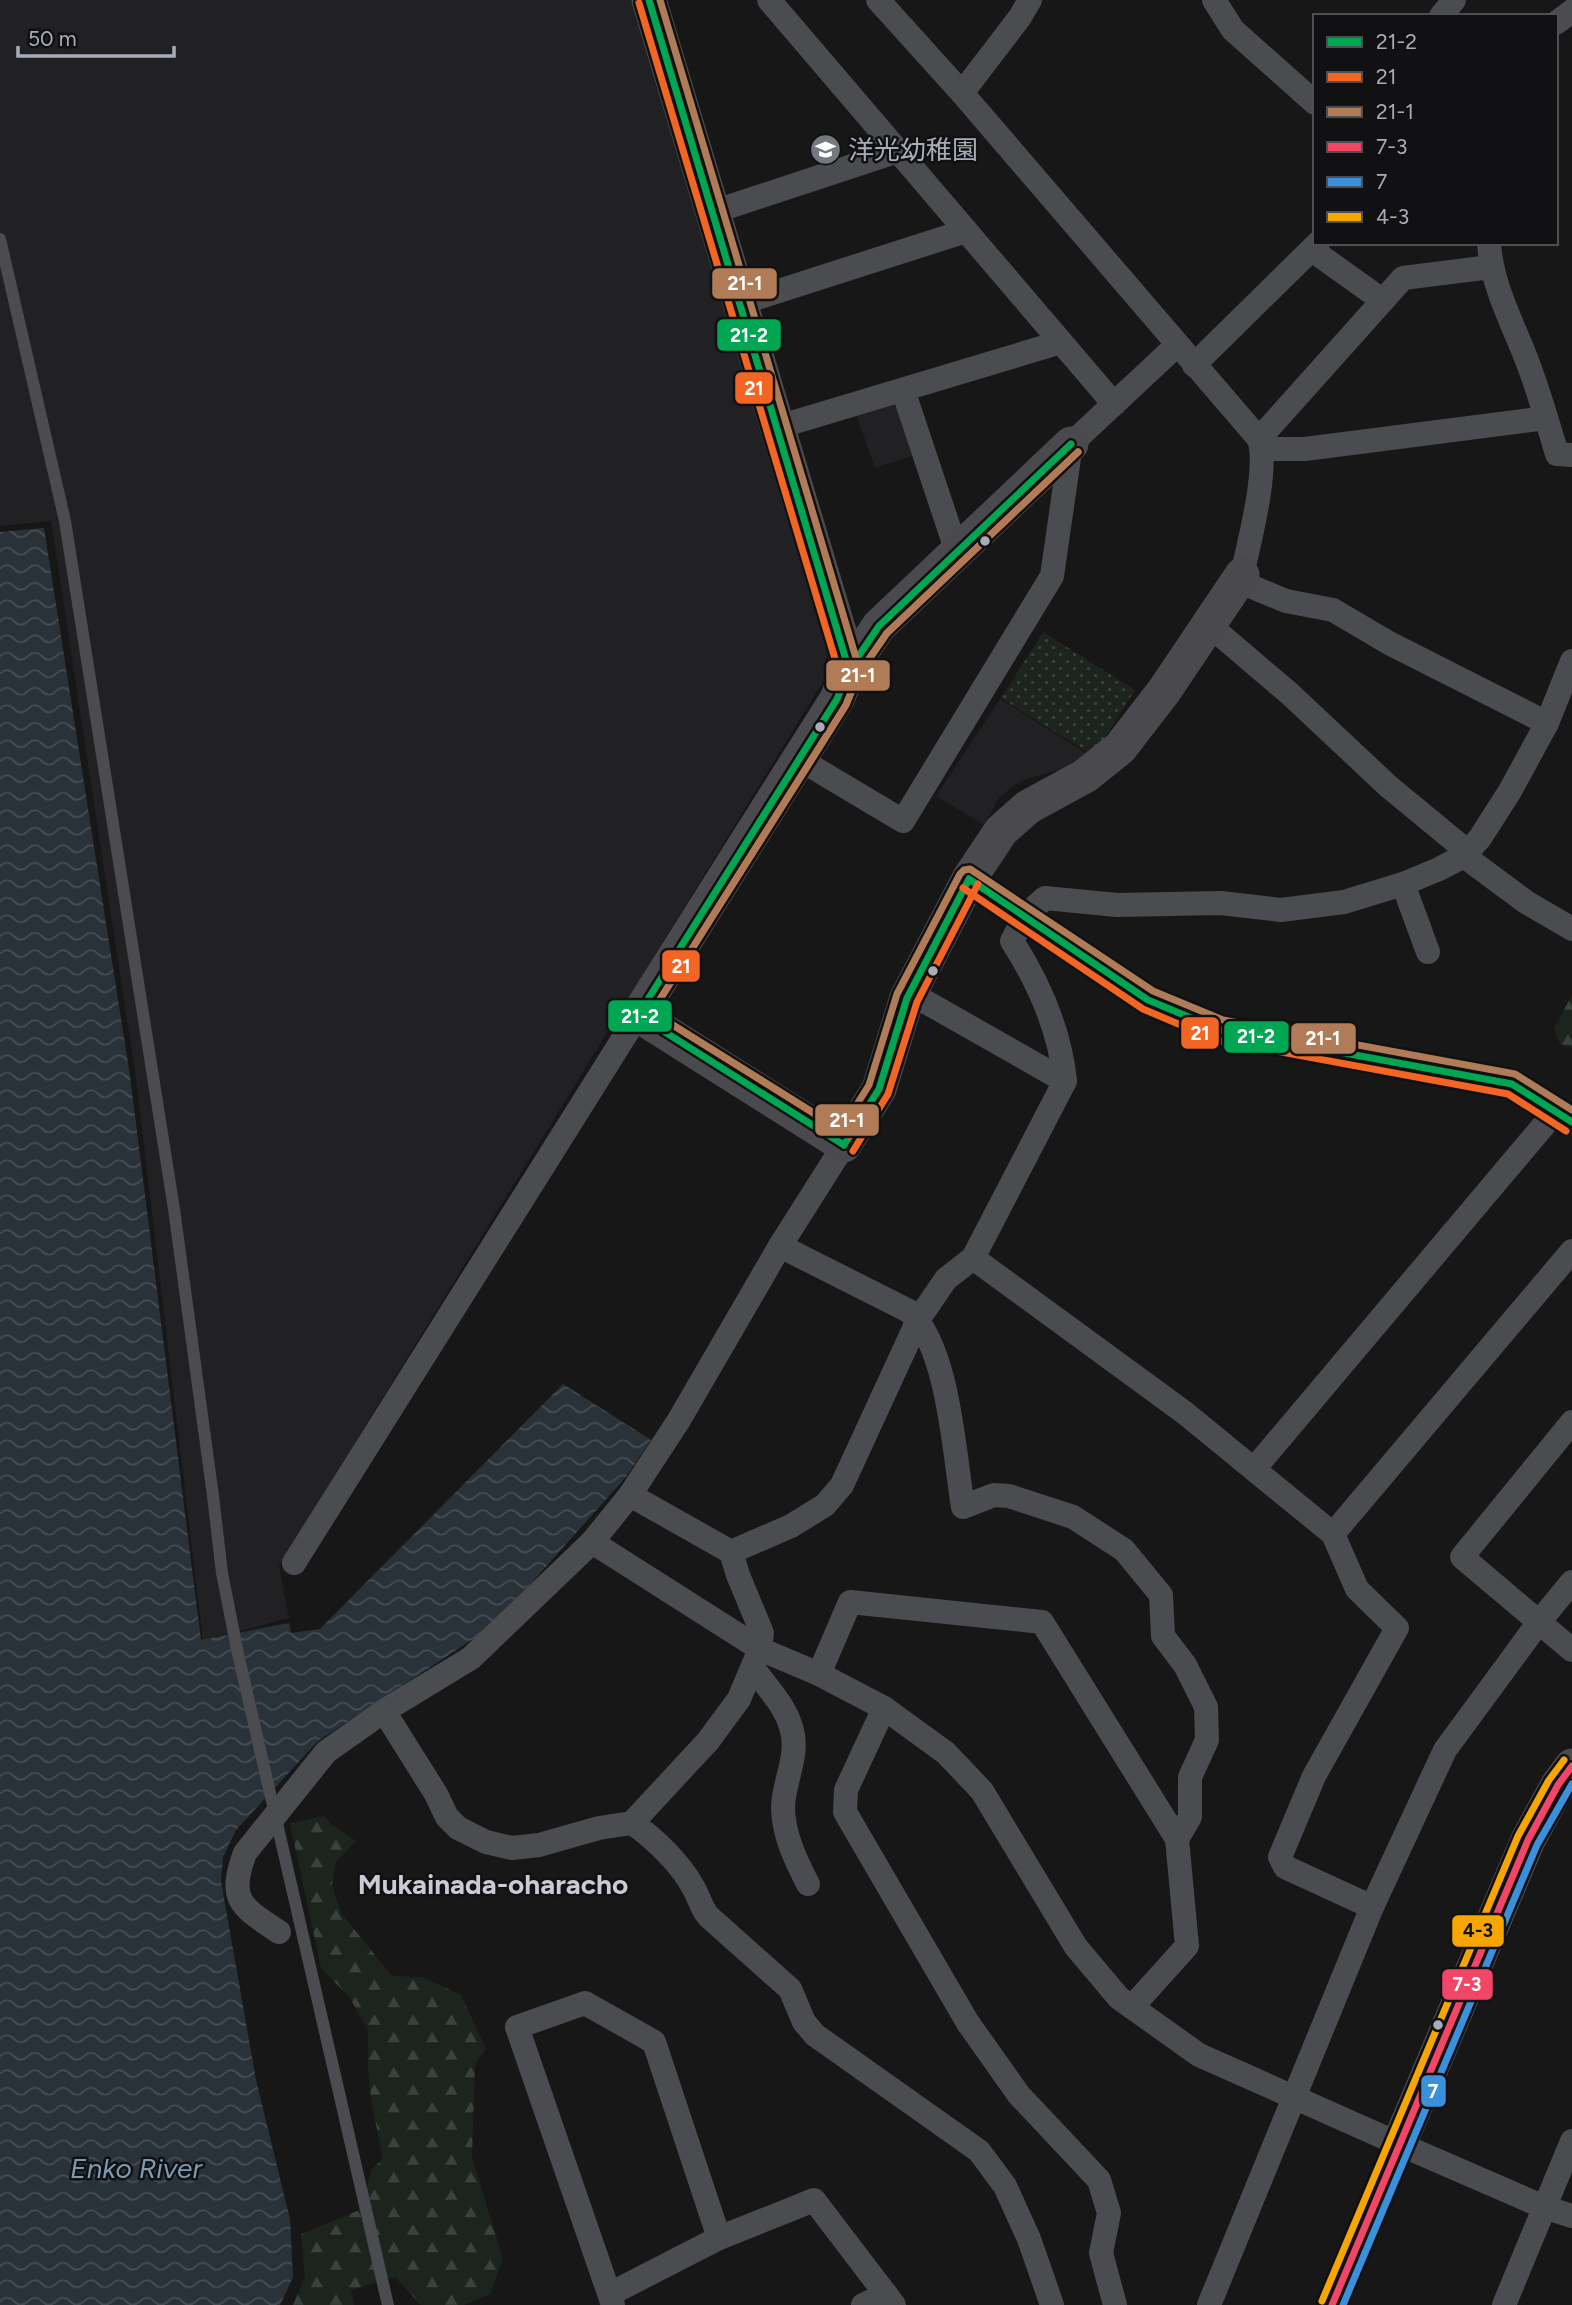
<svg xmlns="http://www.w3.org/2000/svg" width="1572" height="2305" font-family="Figtree,'Noto Sans JP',sans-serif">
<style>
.built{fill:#212123}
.forest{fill:url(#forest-firs)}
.park{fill:url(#park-dots)}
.water{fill:url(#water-waves)}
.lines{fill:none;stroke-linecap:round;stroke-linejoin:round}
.lane{stroke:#4b4c50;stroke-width:12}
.street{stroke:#4b4c50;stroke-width:24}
.secondary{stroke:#4a4a4e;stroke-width:35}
.lane-bridge{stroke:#4b4c50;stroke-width:12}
.bus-1-casing{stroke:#111113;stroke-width:12}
.bus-2-casing{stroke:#111113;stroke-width:12}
.bus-3-casing{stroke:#111113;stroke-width:12}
.bus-4-casing{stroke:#111113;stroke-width:12}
.bus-5-casing{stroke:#111113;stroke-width:12}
.bus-6-casing{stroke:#111113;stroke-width:12}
.bus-1{stroke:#00a651;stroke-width:7}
.bus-2{stroke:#f26522;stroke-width:7}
.bus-3{stroke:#b07c57;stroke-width:7}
.bus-4{stroke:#f34667;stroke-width:7}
.bus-5{stroke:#3a90db;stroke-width:7}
.bus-6{stroke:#f7a600;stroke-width:7}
.bus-dot{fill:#a8adb8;stroke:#111113;stroke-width:2.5}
.labels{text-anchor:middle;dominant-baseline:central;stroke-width:5;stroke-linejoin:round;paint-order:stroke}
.poi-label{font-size:26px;fill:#a8adb8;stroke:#111113;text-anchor:start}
.neighbourhood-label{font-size:28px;font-weight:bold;fill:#c9ccd4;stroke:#111113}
.water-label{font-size:28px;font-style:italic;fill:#7f9bb3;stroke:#111113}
.line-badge{stroke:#111113;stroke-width:2.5}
.badge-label{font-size:19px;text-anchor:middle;font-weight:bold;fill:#fff}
.pale-badge-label{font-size:19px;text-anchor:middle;font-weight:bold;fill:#111}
</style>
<defs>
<pattern id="forest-firs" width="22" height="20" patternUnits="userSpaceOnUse" patternTransform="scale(1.75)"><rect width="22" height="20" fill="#1d241e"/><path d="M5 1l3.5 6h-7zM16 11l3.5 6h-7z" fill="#3b413d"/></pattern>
<pattern id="park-dots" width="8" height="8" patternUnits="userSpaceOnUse" patternTransform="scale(1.75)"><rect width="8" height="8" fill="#1d241e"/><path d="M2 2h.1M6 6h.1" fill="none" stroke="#3b413d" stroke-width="1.8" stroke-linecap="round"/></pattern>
<pattern id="water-waves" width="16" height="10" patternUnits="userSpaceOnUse" patternTransform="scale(1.75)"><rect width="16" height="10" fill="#2a3239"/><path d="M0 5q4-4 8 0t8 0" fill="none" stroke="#464d54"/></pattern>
</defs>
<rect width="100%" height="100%" fill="#171717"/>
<g class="built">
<polygon points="0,0 639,0 828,636 824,680 279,1566 289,1618 203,1641 136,1079 51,521 1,526 0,524"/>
<polygon points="898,398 918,454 875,468 855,411"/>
<polygon points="1000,699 1089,755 1062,769 1026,779 1013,786 999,798 984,825 936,796"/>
</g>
<g class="forest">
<polygon points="1572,995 1572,1048 1560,1044 1554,1028"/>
<polygon points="324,1816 332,1825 356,1841 336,1862 332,1885 341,1913 392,1976 422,1977 461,1995 486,2049 475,2064 472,2158 503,2259 490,2294 464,2305 421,2305 395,2277 351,2290 354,2305 293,2305 305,2277 301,2234 362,2209 371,2170 383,2159 371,2099 368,2067 368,2031 350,1998 321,1968 290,1823"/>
</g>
<polygon class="park" points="1043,632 1135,690 1100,745 1089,753 1001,698"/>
<polygon class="water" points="44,528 130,1076 201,1640 289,1623 291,1633 320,1629 563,1384 651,1440 626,1477 493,1626 318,1741 236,1830 223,1857 221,1881 256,2080 290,2219 293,2277 280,2305 0,2305 0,532"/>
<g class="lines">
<g class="lane">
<polyline points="0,239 65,521 174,1209 213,1496"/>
<polyline points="384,2288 388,2305"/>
</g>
<g class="street">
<polyline points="769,0 1114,404"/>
<path d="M878 0 962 93 1259 439C1269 468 1249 543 1242 575"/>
<polyline points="1214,0 1233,30 1315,103"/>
<polyline points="1441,16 1454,0"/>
<polyline points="1556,23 1572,11"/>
<polyline points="962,93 1020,17 1030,0"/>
<polyline points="713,212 898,151"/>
<path d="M1489 243C1492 288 1514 325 1529 366 1540 395 1548 424 1557 454L1572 455"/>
<polyline points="1312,250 1382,300"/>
<polyline points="741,303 966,231"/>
<polyline points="1194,365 1318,243"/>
<polyline points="903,390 957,552"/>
<polyline points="778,427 1061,342"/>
<polyline points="1259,439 1403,278 1491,267"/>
<polyline points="1263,449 1305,449 1546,418"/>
<polyline points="1238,581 1286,601 1333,610 1389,643 1547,723"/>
<polyline points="1209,625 1290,694 1388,786 1468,852"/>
<polyline points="799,759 903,821 1052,576 1071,444 1177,345"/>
<polyline points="1464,856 1526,902 1572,929"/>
<polyline points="969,879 1148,1000 1220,1030 1512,1084 1572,1122"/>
<polyline points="1403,884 1428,952"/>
<polyline points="910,993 1065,1081"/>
<path d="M780 1246 909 1311C949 1348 954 1453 963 1507L994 1495 1009 1496 1073 1517 1124 1550 1161 1595 1163 1636 1185 1665 1206 1707 1207 1740 1190 1777V1817L1177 1839"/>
<polyline points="973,1258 1185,1413 1333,1534 1357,1589 1397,1628 1314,1776 1280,1857 1285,1867 1372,1907"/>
<polyline points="1572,1422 1462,1557 1572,1650"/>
<polyline points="1254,1469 1555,1112"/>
<path d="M630 1495 731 1552 791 1526 825 1505 842 1485 918 1320 946 1279 973 1258 1065 1081C1060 1032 1039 983 1012 941L1025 916 1045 898 1117 905 1221 903 1281 910 1344 902 1403 884 1439 869 1464 856 1480 838 1510 791 1547 723 1572 661"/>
<polyline points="1333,1534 1572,1251"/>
<polyline points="592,1542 760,1649 819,1674 884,1708 946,1753 982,1791 1076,1947 1119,1998 1199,2055 1399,2144 1544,2207 1572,2216"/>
<polyline points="294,1563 638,1015"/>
<path d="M753 1668C766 1686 785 1705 791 1727 800 1755 784 1779 783 1807 783 1834 796 1861 808 1884"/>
<polyline points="819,1674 850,1602 1042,1622 1177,1839 1187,1946 1132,2007"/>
<polyline points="884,1708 846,1790 845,1812 968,2023 1019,2095 1099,2180 1109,2213 1101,2253 1115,2305"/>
<polyline points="384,1711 436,1794 447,1817 458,1828 486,1842 512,1848 539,1845 599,1828 632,1823 708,1741 739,1699 760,1649 762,1633 738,1575 731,1552"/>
<path d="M632 1823C653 1837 681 1864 693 1887 699 1897 701 1907 708 1916L790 1989 804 2022 815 2035 979 2151 1005 2186 1029 2239 1052 2305"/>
<path d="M279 1932C242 1907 227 1901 245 1853L326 1752 384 1711 471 1658 592 1542 630 1495 679 1420 780 1246 844 1145"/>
<polyline points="610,2294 719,2238 814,2200 894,2305"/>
<polyline points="613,2305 517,2027 585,2003 654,2042 719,2238"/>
<polyline points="863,2305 886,2294"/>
<polyline points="1209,2305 1372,1907 1445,1750 1539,1622 1572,1582"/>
<polyline points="1332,2305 1399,2144"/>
<polyline points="1504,2305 1572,2141"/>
</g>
<g class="secondary">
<polyline points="649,0 844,648 849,670"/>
<polyline points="1071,444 879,626 849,670 837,699 638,1015 844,1145 879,1089 907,998 969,879 1001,831 1028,807 1085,776 1120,748 1164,691 1242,575"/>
<polyline points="1399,2144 1528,1840 1558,1785 1572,1766"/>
</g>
<polyline class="lane-bridge" points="213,1496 222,1573 238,1654 384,2288"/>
<defs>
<g id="bus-1">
<polyline points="649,0 849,670"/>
<polyline points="969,879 1148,1000 1220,1030 1512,1084 1572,1122"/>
<polyline points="844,1145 638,1015 837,699 849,670 879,626 1071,444"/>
<polyline points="844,1145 879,1089 907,998 969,879"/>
</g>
<g id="bus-2">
<polyline points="639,3 839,672"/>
<polyline points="963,888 1143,1009 1216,1040 1508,1094 1566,1131"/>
<polyline points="850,1136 652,1012 846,705 858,675 887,633 1078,452"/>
<polyline points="853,1151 888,1094 917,1002 978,884"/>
</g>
<g id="bus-3">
<polyline points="660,0 859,668"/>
<polyline points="1078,452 887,633 858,675 846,705 652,1012 841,1130 869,1085 897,994 960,874 964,870 970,869 1153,991 1223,1020 1515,1074 1572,1110"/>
</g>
<polyline id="bus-4" points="1332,2305 1528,1840 1558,1785 1572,1766"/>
<polyline id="bus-5" points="1343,2305 1537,1845 1572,1784"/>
<polyline id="bus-6" points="1322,2301 1518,1836 1549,1780 1564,1760"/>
</defs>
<use href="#bus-1" class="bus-1-casing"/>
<use href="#bus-2" class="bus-2-casing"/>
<use href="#bus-3" class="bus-3-casing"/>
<use href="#bus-4" class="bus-4-casing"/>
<use href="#bus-5" class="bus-5-casing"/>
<use href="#bus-6" class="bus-6-casing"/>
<use href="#bus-1" class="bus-1"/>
<use href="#bus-2" class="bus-2"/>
<use href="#bus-3" class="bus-3"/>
<use href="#bus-4" class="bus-4"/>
<use href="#bus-5" class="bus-5"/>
<use href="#bus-6" class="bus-6"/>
</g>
<defs>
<symbol id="school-disc" viewBox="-11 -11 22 22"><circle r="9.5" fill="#757880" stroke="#111113"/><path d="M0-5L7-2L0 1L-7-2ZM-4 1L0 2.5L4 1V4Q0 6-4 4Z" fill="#fff"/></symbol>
</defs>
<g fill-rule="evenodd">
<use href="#school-disc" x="808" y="132" width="35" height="35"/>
</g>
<g class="bus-dot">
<circle cx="985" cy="541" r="6"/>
<circle cx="820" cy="727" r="6"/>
<circle cx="933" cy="971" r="6"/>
<circle cx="1438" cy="2025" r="6"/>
</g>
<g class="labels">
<g class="poi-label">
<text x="848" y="150">洋光幼稚園</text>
</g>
<g class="neighbourhood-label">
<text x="493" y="1884">Mukainada-oharacho</text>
</g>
<g class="water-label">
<text x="136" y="2168">Enko River</text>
</g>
</g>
<g class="line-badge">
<rect x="711" y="267" width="67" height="33" rx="7" fill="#b07c57"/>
<rect x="716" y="318" width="66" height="34" rx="7" fill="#00a651"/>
<rect x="734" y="371" width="40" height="34" rx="7" fill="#f26522"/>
<rect x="825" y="659" width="66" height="33" rx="7" fill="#b07c57"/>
<rect x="661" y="949" width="40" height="34" rx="7" fill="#f26522"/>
<rect x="607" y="999" width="66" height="34" rx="7" fill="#00a651"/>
<rect x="1180" y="1016" width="40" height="34" rx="7" fill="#f26522"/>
<rect x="1223" y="1020" width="67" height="34" rx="7" fill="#00a651"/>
<rect x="1290" y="1022" width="67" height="33" rx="7" fill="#b07c57"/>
<rect x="814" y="1103" width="66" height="34" rx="7" fill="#b07c57"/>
<rect x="1451" y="1914" width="54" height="34" rx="7" fill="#f7a600"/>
<rect x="1441" y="1968" width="53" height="33" rx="7" fill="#f34667"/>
<rect x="1420" y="2074" width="27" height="34" rx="7" fill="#3a90db"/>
</g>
<g class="badge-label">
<text x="745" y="290">21-1</text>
<text x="749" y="342">21-2</text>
<text x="754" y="395">21</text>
<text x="858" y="682">21-1</text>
<text x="681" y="973">21</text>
<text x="640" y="1023">21-2</text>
<text x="1200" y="1040">21</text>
<text x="1256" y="1043">21-2</text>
<text x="1323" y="1045">21-1</text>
<text x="847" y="1127">21-1</text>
<text x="1467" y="1991">7-3</text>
<text x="1433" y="2098">7</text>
</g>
<g class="pale-badge-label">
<text x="1478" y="1937">4-3</text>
</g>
<rect x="1313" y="14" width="245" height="231" fill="#111113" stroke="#4d4f55" stroke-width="2"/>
<rect x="1327" y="37" width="35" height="10" fill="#00a651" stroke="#4d4f55" stroke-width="2"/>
<text x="1376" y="49" font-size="21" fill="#a8adb8">21-2</text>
<rect x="1327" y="72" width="35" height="10" fill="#f26522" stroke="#4d4f55" stroke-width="2"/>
<text x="1376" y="84" font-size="21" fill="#a8adb8">21</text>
<rect x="1327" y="107" width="35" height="10" fill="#b07c57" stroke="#4d4f55" stroke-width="2"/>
<text x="1376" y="119" font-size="21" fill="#a8adb8">21-1</text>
<rect x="1327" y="142" width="35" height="10" fill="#f34667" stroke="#4d4f55" stroke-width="2"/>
<text x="1376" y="154" font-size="21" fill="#a8adb8">7-3</text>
<rect x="1327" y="177" width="35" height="10" fill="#3a90db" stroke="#4d4f55" stroke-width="2"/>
<text x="1376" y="189" font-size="21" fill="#a8adb8">7</text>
<rect x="1327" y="212" width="35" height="10" fill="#f7a600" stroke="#4d4f55" stroke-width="2"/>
<text x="1376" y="224" font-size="21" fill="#a8adb8">4-3</text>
<path d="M18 46v10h156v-10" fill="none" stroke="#a8adb8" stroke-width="3.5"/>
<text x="28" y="46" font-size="21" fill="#a8adb8" stroke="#111113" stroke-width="5" paint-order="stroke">50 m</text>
</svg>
